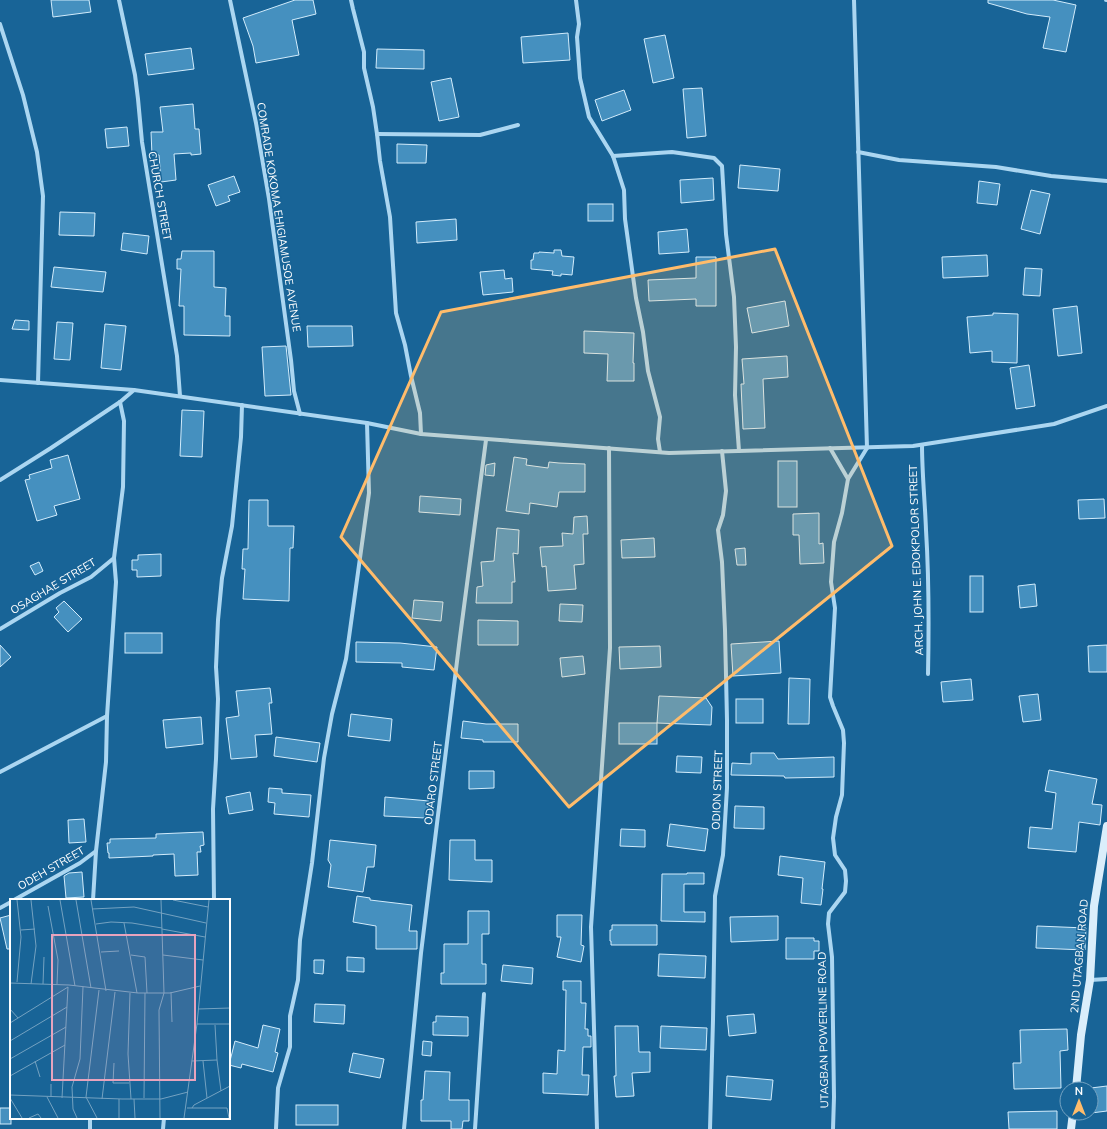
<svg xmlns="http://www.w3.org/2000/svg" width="1107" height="1129" font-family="Mulish,sans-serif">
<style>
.building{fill:#4590bf;stroke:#d2ecfc}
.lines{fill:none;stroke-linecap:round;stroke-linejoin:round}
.street{stroke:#abd6f1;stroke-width:4}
.secondary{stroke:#daeefb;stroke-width:8}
.marked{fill:#ffbc6b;fill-opacity:0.2;stroke:#ffbc6b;stroke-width:3;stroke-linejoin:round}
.labels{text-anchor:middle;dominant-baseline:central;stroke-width:3;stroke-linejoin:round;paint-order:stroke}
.street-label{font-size:11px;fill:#fff;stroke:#186497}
.inset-road{fill:none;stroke:#74a2c1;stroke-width:1}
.view{fill:#e7a3bd;fill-opacity:0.15;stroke:#e7a3bd;stroke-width:2}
.inset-edge{fill:none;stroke:#fff;stroke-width:2}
</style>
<rect width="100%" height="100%" fill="#186497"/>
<g class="building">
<polygon points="51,0 89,0 91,12 53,17"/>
<polygon points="295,0 313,0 316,14 292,20 299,55 256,63 253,46 243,18"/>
<polygon points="988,0 1053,0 1076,5 1066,52 1043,48 1050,17 1027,14 988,3"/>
<polygon points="568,33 570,60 523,63 521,37"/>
<polygon points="665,35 674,78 653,83 644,39"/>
<polygon points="191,48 194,69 148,75 145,54"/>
<polygon points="377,49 424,50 424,69 376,68"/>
<polygon points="451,78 459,117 439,121 431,82"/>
<polygon points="702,88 706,136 687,138 683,89"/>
<polygon points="624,90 631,110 602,121 595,100"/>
<polygon points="193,104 195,129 199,129 201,154 191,155 191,153 174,154 176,180 161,182 159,155 152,155 151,132 163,132 160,107"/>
<polygon points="127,127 129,146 107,148 105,129"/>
<polygon points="397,144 427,145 426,163 397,163"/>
<polygon points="740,165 780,169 778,191 738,188"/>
<polygon points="234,176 240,192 228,196 230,201 216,206 208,185"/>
<polygon points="713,178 714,200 681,203 680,180"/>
<polygon points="979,181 1000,184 997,205 977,203"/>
<polygon points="1031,190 1050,194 1040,234 1021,229"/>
<rect x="588" y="204" width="25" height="17"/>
<polygon points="60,212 95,213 94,236 59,235"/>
<polygon points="456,219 457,240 417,243 416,222"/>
<polygon points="687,229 689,252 659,254 658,232"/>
<polygon points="123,233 149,236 147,254 121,250"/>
<polygon points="554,250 561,250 562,256 574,257 572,275 561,274 561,276 552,275 553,271 531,269 531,260 533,260 534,253 539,253 539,252 554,253"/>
<polygon points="182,251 214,251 214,287 226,288 225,316 230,316 230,336 184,335 184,306 179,306 181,269 177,269 177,259 181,259"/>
<polygon points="987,255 988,276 943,278 942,257"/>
<polygon points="696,257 716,257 716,306 696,306 696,299 649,301 648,280 696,278"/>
<polygon points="54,267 106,272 103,292 51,287"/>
<polygon points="1025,268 1042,269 1040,296 1023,295"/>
<polygon points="504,270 505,279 512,278 513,292 483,295 480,272"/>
<polygon points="785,301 789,326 752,333 747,308"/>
<polygon points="1077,306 1082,353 1058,356 1053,309"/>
<polygon points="993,313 1018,314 1017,363 992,362 992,351 970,353 967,317 993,315"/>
<polygon points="15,320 29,321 29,330 12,329"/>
<polygon points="57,322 73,323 70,360 54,359"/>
<polygon points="105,324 126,326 121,370 101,368"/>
<polygon points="307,326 352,326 353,346 308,347"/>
<polygon points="584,331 634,333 633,363 634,363 634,381 607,381 608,354 584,353"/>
<polygon points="286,346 291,395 265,396 262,347"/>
<polygon points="787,356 788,377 763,379 765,428 743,429 741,384 744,384 742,359"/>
<polygon points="1029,365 1035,406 1016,409 1010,368"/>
<polygon points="182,410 204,411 202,457 180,456"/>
<polygon points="68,455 80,499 54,506 57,515 37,521 25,480 30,479 29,475 52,468 50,460"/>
<polygon points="514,457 527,459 526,465 548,468 549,462 559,463 585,464 585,492 559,492 557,507 530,503 529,514 506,511"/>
<rect x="778" y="461" width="19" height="46"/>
<polygon points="495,463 494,476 485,475 486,465"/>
<polygon points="420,496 461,499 460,515 419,512"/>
<polygon points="1104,499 1105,518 1079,519 1078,500"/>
<polygon points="249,500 268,500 268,526 294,526 293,548 290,548 289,601 243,599 245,569 242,569 243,549 248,549"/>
<polygon points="819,513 819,544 823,543 824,563 800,564 799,535 793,535 793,514"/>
<polygon points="587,516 588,534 583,534 584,564 574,565 576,589 548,591 546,566 542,567 540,547 563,546 562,533 573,534 574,517"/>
<polygon points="497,528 519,530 518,554 513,553 515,582 512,582 512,603 476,603 477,587 483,586 481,562 494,561"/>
<polygon points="654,538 655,557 622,558 621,540"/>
<polygon points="745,548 746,565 737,565 735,549"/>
<polygon points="161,554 161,576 137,577 137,570 132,570 132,560 138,560 138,555"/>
<polygon points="39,562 43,571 35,575 30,566"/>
<rect x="970" y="576" width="13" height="36"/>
<polygon points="1035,584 1037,606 1020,608 1018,586"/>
<polygon points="414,600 443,602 441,621 412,618"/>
<polygon points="64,601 82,619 68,632 54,617 59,612 56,608"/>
<polygon points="560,604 583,605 582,622 559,621"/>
<polygon points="478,620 518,621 518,645 478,645"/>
<rect x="125" y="633" width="37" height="20"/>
<polygon points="779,641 781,673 733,676 731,644"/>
<polygon points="356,642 400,643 437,647 434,670 402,667 402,663 356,662"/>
<polygon points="0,645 11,657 0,667"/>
<polygon points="1107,645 1107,672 1089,672 1088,646"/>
<polygon points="660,646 661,667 620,669 619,647"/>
<polygon points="583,656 585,674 562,677 560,658"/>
<polygon points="789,678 810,679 809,724 788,724"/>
<polygon points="971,679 973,700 943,702 941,682"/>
<polygon points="270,688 272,703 269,703 272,734 255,735 257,757 231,759 226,718 239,716 236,691"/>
<polygon points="1038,694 1041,720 1023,722 1019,696"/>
<polygon points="659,696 706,698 712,707 711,725 657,723"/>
<rect x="736" y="699" width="27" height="24"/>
<polygon points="351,714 392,719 390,741 348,736"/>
<polygon points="201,717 203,744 166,748 163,720"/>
<polygon points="463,721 486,724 518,724 518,742 483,742 483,740 461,738"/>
<rect x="619" y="723" width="38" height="21"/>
<polygon points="276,737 320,743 317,762 274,756"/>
<polygon points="751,753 774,753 778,759 834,757 834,777 785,778 784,776 731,775 732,763 751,764"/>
<polygon points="677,756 702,757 701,773 676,772"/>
<polygon points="1049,770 1097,779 1092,804 1102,805 1100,825 1079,822 1076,852 1028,848 1030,827 1052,829 1056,793 1045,791"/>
<polygon points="469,771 494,771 494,788 469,789"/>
<polygon points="269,788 282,789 282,793 311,795 309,817 274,814 275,803 268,802"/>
<polygon points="250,792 253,810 229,814 226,797"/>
<polygon points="385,797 429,801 426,818 384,816"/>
<polygon points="735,806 764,807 764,829 734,828"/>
<polygon points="84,819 86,842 69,843 68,820"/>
<polygon points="670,824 708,829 705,851 667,846"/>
<polygon points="621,829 645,830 645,847 620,846"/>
<polygon points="203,832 204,845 200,846 201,852 197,852 198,875 175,876 174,854 153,855 153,856 109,858 109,853 108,853 107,843 110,843 110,839 156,838 156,834"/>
<polygon points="330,840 376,845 374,867 367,867 363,892 328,887 331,865 328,860"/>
<polygon points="450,840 475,840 475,860 492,860 492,882 449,880"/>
<polygon points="780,856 825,862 822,889 823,889 821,905 801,903 803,878 778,875"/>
<polygon points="82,872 84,897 66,898 64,876 69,873"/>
<polygon points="687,873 704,873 704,884 684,884 684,912 705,912 705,922 661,921 662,874 687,874"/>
<polygon points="357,896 370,898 370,900 412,905 409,931 417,931 417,949 376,949 376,926 353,922"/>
<polygon points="468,911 489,911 489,934 482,934 482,964 486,964 486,984 441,984 441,973 444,973 444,944 468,944"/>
<polygon points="11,915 11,949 7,949 0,918"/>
<polygon points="557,915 582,915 581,945 584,946 581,962 557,957 561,937 557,937"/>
<polygon points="778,916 778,940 731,942 730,917"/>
<polygon points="612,925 657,925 657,945 611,945 611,941 610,941 610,930 612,930"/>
<polygon points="1037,926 1086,928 1085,950 1036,948"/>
<polygon points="786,938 814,938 814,941 819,941 819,951 814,951 814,959 786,959"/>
<polygon points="659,954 706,956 705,978 658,976"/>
<polygon points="347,957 364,958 364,972 347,971"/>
<polygon points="314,960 324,960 323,974 314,973"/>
<polygon points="503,965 533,968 532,984 501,981"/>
<polygon points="563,981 581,981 581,1003 586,1003 585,1029 588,1029 588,1036 591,1036 591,1047 583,1047 582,1075 589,1075 588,1095 543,1093 543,1073 557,1074 558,1050 565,1051 566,990 563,990"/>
<polygon points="315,1004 345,1005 344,1024 314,1022"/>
<polygon points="754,1014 756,1033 729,1036 727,1016"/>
<polygon points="436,1016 468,1017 468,1036 433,1035 433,1022 436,1022"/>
<polygon points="263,1025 280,1029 275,1052 278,1053 273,1072 242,1064 241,1068 229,1065 235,1041 258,1048"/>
<polygon points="615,1026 638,1026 639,1052 650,1052 650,1072 632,1073 634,1096 616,1097 614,1076 616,1076"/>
<polygon points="661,1026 707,1028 706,1050 660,1048"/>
<polygon points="1067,1029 1068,1050 1060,1051 1061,1088 1014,1089 1013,1063 1021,1063 1020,1030"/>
<polygon points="423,1041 432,1042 431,1056 422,1055"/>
<polygon points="353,1053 384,1059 380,1078 349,1072"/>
<polygon points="425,1071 450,1072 449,1100 469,1100 469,1121 463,1121 462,1129 451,1129 451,1121 421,1121 421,1100 423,1100"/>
<polygon points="727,1076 773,1080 771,1100 726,1096"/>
<polygon points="1107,1086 1107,1111 1091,1113 1091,1088"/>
<rect x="296" y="1105" width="42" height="20"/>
<rect x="0" y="1108" width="11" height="16"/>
<polygon points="1057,1111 1057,1129 1009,1129 1008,1112"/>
</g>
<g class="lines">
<g class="street">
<polyline points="119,0 135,75 138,99 142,142 177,356 180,396"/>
<polyline points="230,0 256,123 269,199 291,360 294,391 300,414"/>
<polyline points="351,0 353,9 364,52 364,68 373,107 377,134 380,161 390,217 396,313 405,345 411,376 420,413 421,434"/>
<polyline points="576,0 579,24 577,37 580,78 589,117 613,156 624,190 625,219 636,298 643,332 648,371 660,417 658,439 660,452"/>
<polyline points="854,0 867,448"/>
<polyline points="1106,0 1107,0"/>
<polyline points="0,24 23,95 37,152 43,196 38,383"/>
<polyline points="377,134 480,135 518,125"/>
<polyline points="858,152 899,160 996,167 1051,176 1107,181"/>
<polyline points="613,156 672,152 714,158 722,166 726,234 734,297 736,347 735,395 739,451"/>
<polyline points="0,380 134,390 367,423 421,434 669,453 913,446 1054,424 1107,406"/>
<path d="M922 445C922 473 925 502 926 530 929 578 929 626 928 674"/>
<polyline points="830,448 848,479"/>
<polyline points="0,480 51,448 120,402 134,390"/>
<polyline points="0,629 60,593 91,577 114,558"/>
<polyline points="0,772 107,716"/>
<polyline points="14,900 80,863 96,851"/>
<polyline points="93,900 96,851 106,762 107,716 116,582 114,558 123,487 124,421 120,402"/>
<polyline points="214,900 213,809 216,759 218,699 216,667 218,620 222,578 232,526 241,437 242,405"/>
<polyline points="0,908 11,902"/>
<polyline points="1090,980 1107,979"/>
<polyline points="90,1118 90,1129"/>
<polyline points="163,1129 164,1118"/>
<polyline points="276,1129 278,1088 290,1047 290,1016 298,980 300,940 312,863 324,758 332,714 346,659 360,558 369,493 367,423"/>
<polyline points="404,1129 421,953 460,637 486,440"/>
<polyline points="475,1129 484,994"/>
<polyline points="597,1129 591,927 610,648 609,448"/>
<polyline points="710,1129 713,1020 715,896 723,855 727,788 727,720 725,630 722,562 718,530 723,515 726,491 722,451"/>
<polyline points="833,1129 834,1097 832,957 828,924 829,913 845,892 846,881 845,870 835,855 833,838 836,817 842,795 844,743 843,730 833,706 830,697 835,608 831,582 834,542 842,513 848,479 867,448"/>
</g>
<g class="secondary">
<polyline points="1076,1089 1081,1035 1090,980 1094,906 1107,826"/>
<polyline points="1071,1129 1073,1113"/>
</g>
</g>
<path class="marked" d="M775 249 892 546 569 807 341 537 441 312Z"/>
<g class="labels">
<g class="street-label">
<text transform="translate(160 196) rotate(80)">CHURCH STREET</text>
<text transform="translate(279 217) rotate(81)">COMRADE KOKOMA EHIGIAMUSOE AVENUE</text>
<text transform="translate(916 560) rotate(-92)">ARCH. JOHN E. EDOKPOLOR STREET</text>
<text transform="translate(53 586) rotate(-31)">OSAGHAE STREET</text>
<text transform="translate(433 783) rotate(-83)">ODARO STREET</text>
<text transform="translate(717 790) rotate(-88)">ODION STREET</text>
<text transform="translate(51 868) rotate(-30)">ODEH STREET</text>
<text transform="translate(1079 956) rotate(-85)">2ND UTAGBAN ROAD</text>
<text transform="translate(823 1030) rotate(-91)">UTAGBAN POWERLINE ROAD</text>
</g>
</g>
<g transform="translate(10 899)">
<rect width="220" height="220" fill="#186497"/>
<path class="inset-road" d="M50 1 65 87M66 1 81 89M81 1 96 92M163 1 198 8M38 7 48 61 47 85M82 10 124 8 196 24M114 24 127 94M86 25 101 23 122 24 152 29M152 30 195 38M11 31 25 30M91 53 109 52M121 56 135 58 137 94M153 56 193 61M7 83 11 38 7 1M0 84 59 86 128 94H160L190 87M21 85 26 47 21 1M33 85 34 58M161 93 162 123M120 94 118 155 121 200M0 110 8 119M188 110 220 109M0 124 58 88M187 125H220M205 126 207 161M0 142 57 108M0 160 56 128M25 162 30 178M182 162 207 161 211 192M193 162 197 199M104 164 103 184H119M0 177 55 146M0 196 112 200H151L178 193M37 198 48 219M41 198V185M0 199 12 219M52 199 58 88M134 199 135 94M92 200 105 93M124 200 125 219M177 209H217L219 219M182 209 184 206 220 187M19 219 28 215 31 219M67 219 63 210 62 188 70 160 73 88M87 219 76 198 89 91M109 219V200M150 219 149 111 154 94 151 1M174 219 187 125 199 1"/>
<path class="view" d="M42 36H185V181H42Z"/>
<rect width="220" height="220" class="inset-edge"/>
</g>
<g transform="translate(1079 1101)"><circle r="19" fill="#186497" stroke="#74a2c1"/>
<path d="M0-3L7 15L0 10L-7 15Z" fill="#ffbc6b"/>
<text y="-6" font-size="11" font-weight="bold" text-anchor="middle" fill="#ffffff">N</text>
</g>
</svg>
